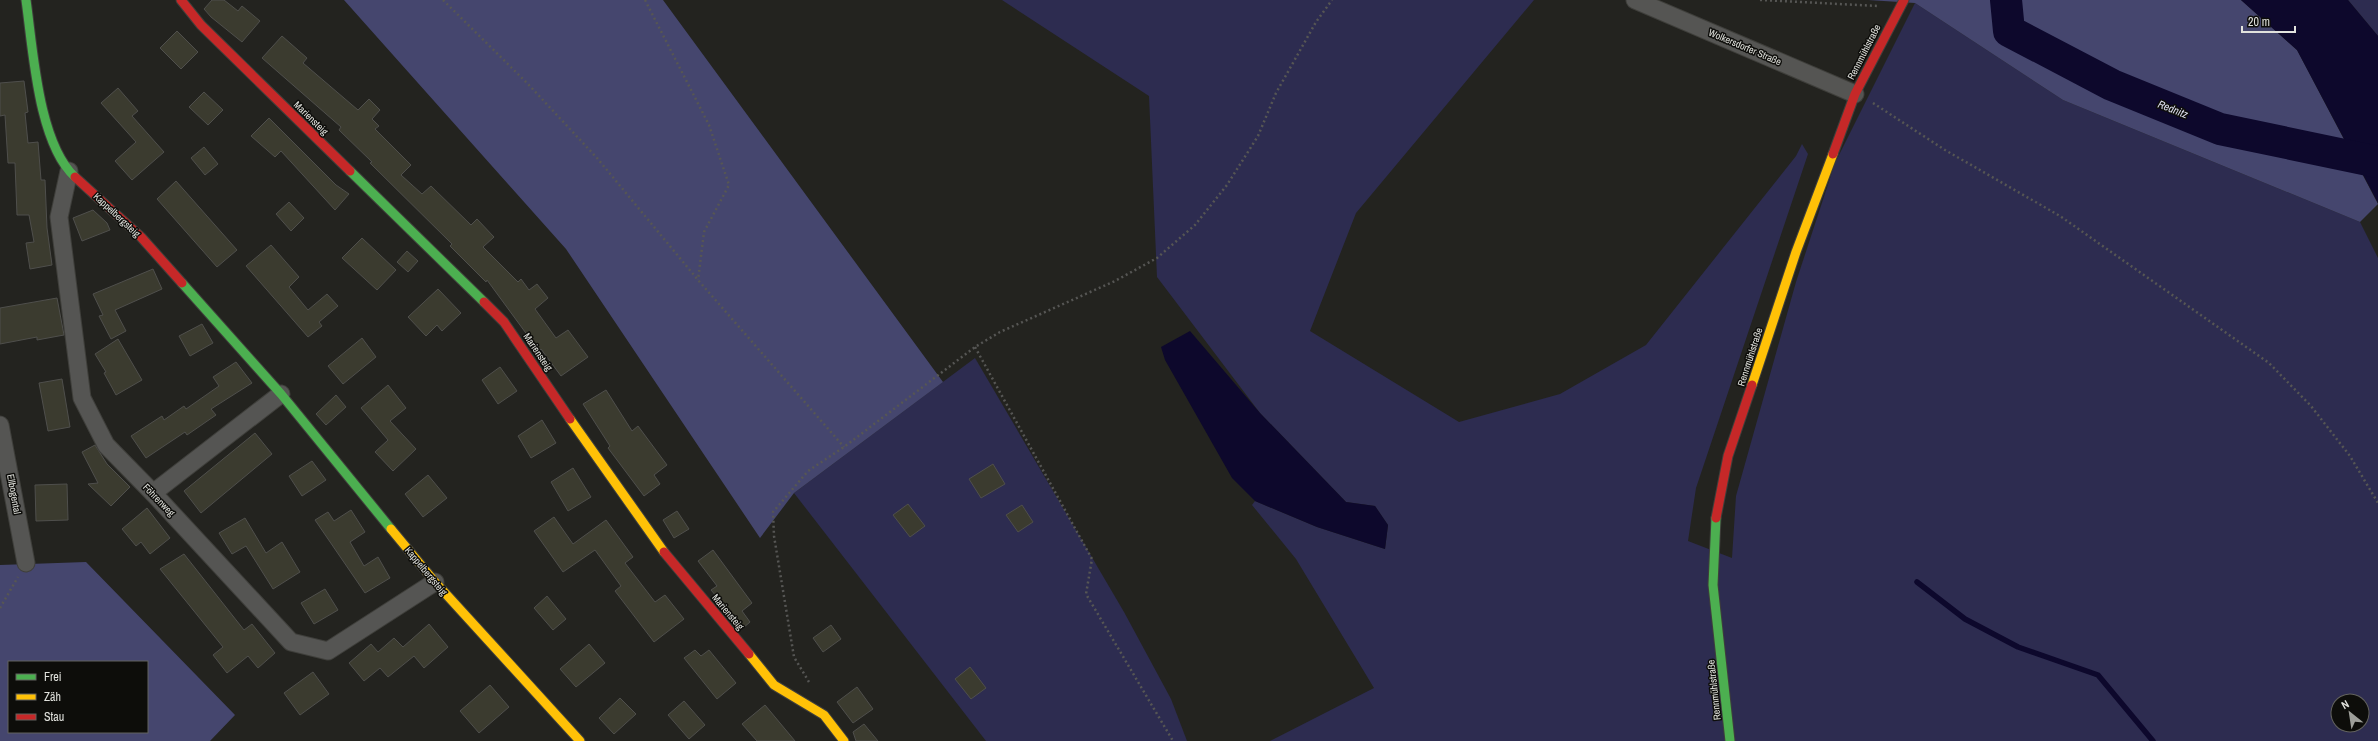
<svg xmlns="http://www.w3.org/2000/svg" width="2378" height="741" font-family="'Archivo Narrow',sans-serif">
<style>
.green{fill:#2d2c50;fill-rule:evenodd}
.forest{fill:#45466e;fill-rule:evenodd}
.water{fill:#0d082c}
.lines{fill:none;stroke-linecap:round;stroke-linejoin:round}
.stream{stroke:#0d082c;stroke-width:5.5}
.river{stroke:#0d082c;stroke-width:32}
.building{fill:#3b3b2f;stroke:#4f4f4c}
.street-casing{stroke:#3f3f3b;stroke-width:19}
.fast-casing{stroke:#3f3f3b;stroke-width:11}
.slow-casing{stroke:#3f3f3b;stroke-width:11}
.jam-casing{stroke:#3f3f3b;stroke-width:11}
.path{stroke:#565654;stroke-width:2.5;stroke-dasharray:2 3;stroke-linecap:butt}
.street{stroke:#555553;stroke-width:17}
.fast{stroke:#4caf50;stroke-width:9}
.slow{stroke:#ffc107;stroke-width:9}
.jam{stroke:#c62828;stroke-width:9}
.labels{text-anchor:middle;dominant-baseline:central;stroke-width:3;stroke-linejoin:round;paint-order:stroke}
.street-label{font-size:10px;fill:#e1e2dd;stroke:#0d0d0a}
.water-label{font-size:11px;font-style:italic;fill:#e1e2f2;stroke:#0d0d0a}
</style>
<rect width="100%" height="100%" fill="#23231f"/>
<g class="green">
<path d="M1002 0H1534L1356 213 1310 331 1459 422 1560 394 1646 345 1796 156 1802 144 1808 154 1696 488 1688 541 1732 558 1736 496 1796 282 1835 163 1915 3 2063 100 2360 222 2378 258V741H1270L1374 688 1296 559 1252 505 1255 501 1317 527 1385 549 1388 525 1375 506 1346 502 1260 413 1157 277 1149 96ZM2338 701H2362V725H2338Z"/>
<polygon points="2348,0 2378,0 2378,36"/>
<polygon points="975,358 1124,612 1171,699 1187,741 986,741 794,493"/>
</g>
<g class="forest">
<polygon points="344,0 663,0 943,382 794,493 760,538 566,249"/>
<polygon points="1868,0 2241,0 2297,50 2378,204 2360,222 2063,100 1915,3"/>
<path d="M86 562 235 715 210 741H0V565ZM9 662H147V732H9Z"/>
</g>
<g class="water">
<polygon points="2241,0 2348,0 2378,36 2378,203 2297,50"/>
<polygon points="1190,331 1260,413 1346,502 1375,506 1388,525 1385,549 1317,527 1255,501 1232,478 1165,360 1161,347"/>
</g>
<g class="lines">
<polyline class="stream" points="1917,582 1965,619 2018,647 2098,675 2153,741"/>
<polyline class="river" points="2006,0 2009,31 2112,85 2220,129 2378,162"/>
</g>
<g class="building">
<polygon points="212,0 224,0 238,11 242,6 260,21 242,42 211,17 204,9"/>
<polygon points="177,31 198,52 181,69 160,48"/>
<polygon points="282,36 307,58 303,63 358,110 369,99 380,110 372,119 379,126 375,129 411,165 401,175 422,194 431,186 471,225 477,219 494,237 483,247 518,282 521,279 529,290 537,284 548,298 535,309 556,338 568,330 588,357 561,376 541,349 539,351 487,280 486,282 450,246 452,244 370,163 372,162 339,130 341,127 262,58"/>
<polygon points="24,81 28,112 25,113 28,143 38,142 41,180 45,180 47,228 52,265 30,269 26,243 34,242 29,215 17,215 15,163 8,163 5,115 0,116 0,83"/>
<polygon points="118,88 138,111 132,116 164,152 132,180 115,161 136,142 101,103"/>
<polygon points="204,92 223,110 208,125 189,107"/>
<polygon points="269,118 336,185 349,194 335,210 281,151 275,157 251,136"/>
<polygon points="204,147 218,164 205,175 191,158"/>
<polygon points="176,181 237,250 217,267 157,199"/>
<polygon points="289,202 304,218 291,231 276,214"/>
<polygon points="93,210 107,223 110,230 82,241 73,218"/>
<polygon points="362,238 396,270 377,290 342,258"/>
<polygon points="271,245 299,277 289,287 308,310 327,294 338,306 319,322 322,326 308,337 246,266"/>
<polygon points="407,251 418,261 408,272 397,262"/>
<polygon points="153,269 162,289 115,310 126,331 111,339 99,316 103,315 93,294"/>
<polygon points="438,289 461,313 442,331 437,325 426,336 408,317"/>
<polygon points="57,298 64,335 37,340 37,337 0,344 0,308"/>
<polygon points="202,324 213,343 190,356 179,336"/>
<polygon points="362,338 376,357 343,384 328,366"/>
<polygon points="118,339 142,380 116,395 104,373 106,372 95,354"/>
<polygon points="236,362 252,383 211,409 216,415 187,435 185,432 146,458 131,436 162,416 164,420 184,406 186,409 219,386 213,377"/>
<polygon points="500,367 517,391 498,404 482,380"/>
<polygon points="62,379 70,427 48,431 39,383"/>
<polygon points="388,385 406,408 390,421 416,449 393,471 375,452 388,440 361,408"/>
<polygon points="606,390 632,431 638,426 667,465 654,475 660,484 644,496 608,448 610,446 583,404"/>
<polygon points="336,395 346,407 326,425 316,414"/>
<polygon points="542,420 556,443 531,458 518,436"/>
<polygon points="255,433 272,454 201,513 184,491"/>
<polygon points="95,445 107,464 130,487 111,506 88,484 98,483 82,452"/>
<polygon points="312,461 326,480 302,496 289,476"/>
<polygon points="993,464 1005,484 981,498 969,479"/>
<polygon points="573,468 591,497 568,511 551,482"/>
<polygon points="428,475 447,498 423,517 405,494"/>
<polygon points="67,484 68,520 36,521 35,485"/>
<polygon points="908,504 925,526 910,537 893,515"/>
<polygon points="1022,505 1033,522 1018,532 1006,515"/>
<polygon points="147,508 170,538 150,554 141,542 136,546 122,529"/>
<polygon points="351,510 365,532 350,542 364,566 378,557 390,578 365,593 315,520 328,512 334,521"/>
<polygon points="677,511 689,529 674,538 663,520"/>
<polygon points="554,517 573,544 606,520 633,557 625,563 655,602 665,595 684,619 654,642 615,591 621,586 595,550 563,572 534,531"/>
<polygon points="245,518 266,553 282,542 300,572 273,589 246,546 232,554 219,533"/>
<polygon points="713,550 752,603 742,611 750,622 743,628 711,590 717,586 698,561"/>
<polygon points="184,554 244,630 252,624 275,653 258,668 248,656 227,673 213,655 223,647 160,569"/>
<polygon points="325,589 338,610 314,624 301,603"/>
<polygon points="547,596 566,619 553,630 534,608"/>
<polygon points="429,624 448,647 424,668 414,656 388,677 380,668 364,681 349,663 371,644 378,652 394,638 403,647"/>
<polygon points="831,625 841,639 823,652 813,638"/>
<polygon points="589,644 605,663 576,687 560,669"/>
<polygon points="695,650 701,656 709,650 736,683 717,699 684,658"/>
<polygon points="970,667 986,688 971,699 955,679"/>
<polygon points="313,672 329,694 300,715 284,693"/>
<polygon points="490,685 509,707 479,733 460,711"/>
<polygon points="857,687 873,709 853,723 837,702"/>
<polygon points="620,698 636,714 614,734 599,718"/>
<polygon points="684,701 705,725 689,739 668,715"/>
<polygon points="765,705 795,741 757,741 742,724"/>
<polygon points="864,724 878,741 856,741 853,732"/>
</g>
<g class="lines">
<defs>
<g id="street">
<polyline points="1635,0 1855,94"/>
<polyline points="69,171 59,217 82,398 106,445 153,493 291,642 328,651 435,582"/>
<polyline points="0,425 26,563"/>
<polyline points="153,493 281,394"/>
</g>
<g id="fast">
<path d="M26 0C33 49 38 143 75 177"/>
<polyline points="350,171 484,302"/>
<polyline points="182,283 281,394 391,529"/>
<polyline points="1716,518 1713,585 1730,741"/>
</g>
<g id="slow">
<polyline points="1752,385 1796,252 1833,154"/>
<polyline points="570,419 664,552"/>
<polyline points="391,529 435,582 580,741"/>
<polyline points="749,654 774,685 824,715 844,741"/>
</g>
<g id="jam">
<polyline points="181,0 201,25 350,171"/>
<polyline points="1833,154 1855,94 1904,0"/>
<polyline points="75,177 141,237 182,283"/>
<polyline points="484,302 504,322 570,419"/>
<polyline points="1716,518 1728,456 1752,385"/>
<polyline points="664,552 749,654"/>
</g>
</defs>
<use href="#street" class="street-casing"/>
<use href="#fast" class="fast-casing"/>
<use href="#slow" class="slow-casing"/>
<use href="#jam" class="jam-casing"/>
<g class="path">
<polyline points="443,0 528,84 597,158 698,280 844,447"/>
<polyline points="645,0 709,125 729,185 704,232 698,280"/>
<polyline points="1760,0 1879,6"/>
<polyline points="1873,103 1945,150 2060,216 2269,363 2311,406 2350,456 2378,503"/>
<polyline points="975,347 1092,559 1086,594 1173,741"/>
<polyline points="0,608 18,577"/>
<polyline points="809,682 794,657 774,536 773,512 808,471 844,447 975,347 1000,332 1115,281 1157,258 1195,225 1227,185 1258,136 1276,93 1316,22 1332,0"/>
</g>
<use href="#street" class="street"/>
<use href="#fast" class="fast"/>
<use href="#slow" class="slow"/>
<use href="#jam" class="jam"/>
</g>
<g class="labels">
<g class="street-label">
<text transform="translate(1745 47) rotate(23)">Wolkersdorfer Straße</text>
<text transform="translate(1864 52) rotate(-63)">Rennmühlstraße</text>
<text transform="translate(311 118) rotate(44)">Mariensteig</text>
<text transform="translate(117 215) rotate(43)">Kappelbergsteig</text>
<text transform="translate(538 352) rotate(56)">Mariensteig</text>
<text transform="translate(1750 357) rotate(-72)">Rennmühlstraße</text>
<text transform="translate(14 494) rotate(80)">Ellbogental</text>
<text transform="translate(159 500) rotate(46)">Föhrenweg</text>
<text transform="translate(426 571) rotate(50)">Kappelbergsteig</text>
<text transform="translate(728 612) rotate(50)">Mariensteig</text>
<text transform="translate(1714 690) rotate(-96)">Rennmühlstraße</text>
</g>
<g class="water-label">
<text transform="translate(2173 109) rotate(22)">Rednitz</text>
</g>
</g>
<rect x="8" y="661" width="140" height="72" fill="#0d0d0a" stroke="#62625e"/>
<rect x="16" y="674" width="20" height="6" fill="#4caf50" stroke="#62625e"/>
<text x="44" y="681" font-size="12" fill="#e1e2dd">Frei</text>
<rect x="16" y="694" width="20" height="6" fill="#ffc107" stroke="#62625e"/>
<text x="44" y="701" font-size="12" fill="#e1e2dd">Zäh</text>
<rect x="16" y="714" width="20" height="6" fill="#c62828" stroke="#62625e"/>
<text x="44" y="721" font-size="12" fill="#e1e2dd">Stau</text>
<g transform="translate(2350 713) rotate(330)"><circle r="19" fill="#0d0d0a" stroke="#62625e"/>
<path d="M0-3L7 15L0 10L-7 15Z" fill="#9e9f9a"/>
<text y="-6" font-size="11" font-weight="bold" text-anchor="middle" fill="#e1e2dd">N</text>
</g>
<path d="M2242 26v6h53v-6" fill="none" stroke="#e1e2dd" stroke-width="2"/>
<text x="2248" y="26" font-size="12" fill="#e1e2dd" stroke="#0d0d0a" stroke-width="3" paint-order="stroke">20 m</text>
</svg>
